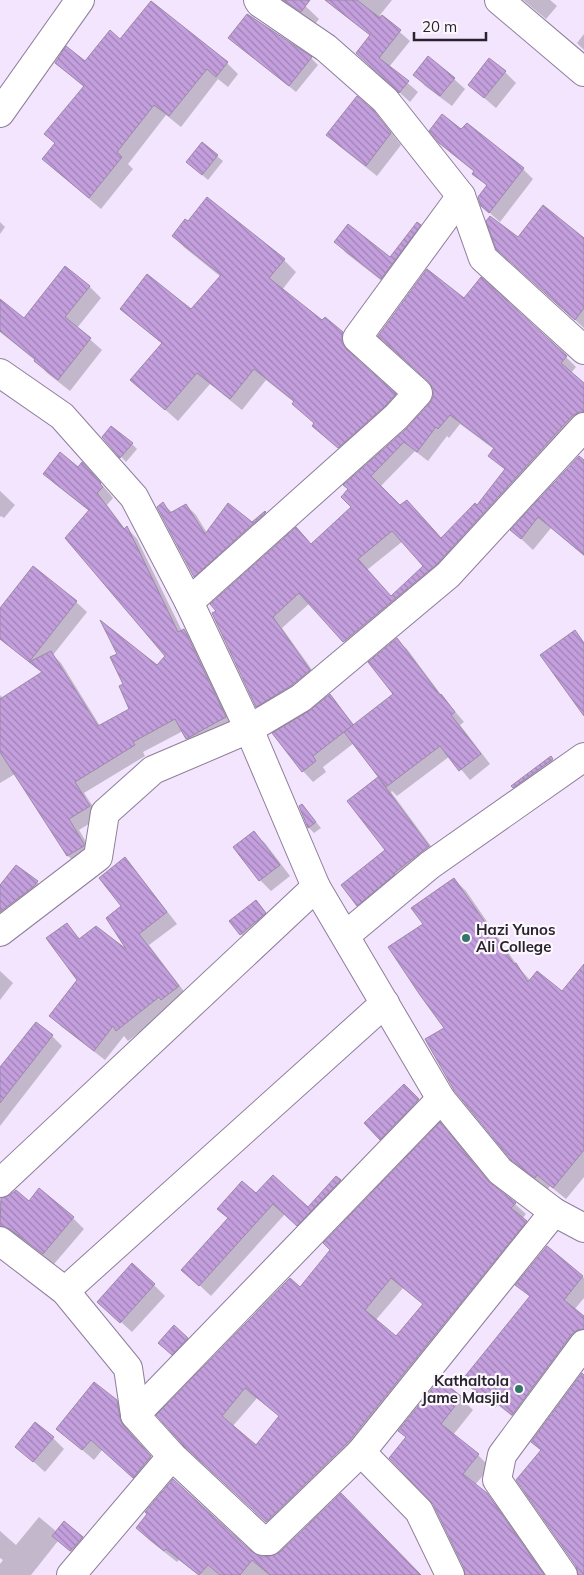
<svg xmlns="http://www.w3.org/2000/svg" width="584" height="1575" font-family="Mulish,sans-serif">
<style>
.shadow{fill:#0003;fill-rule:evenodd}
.building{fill:url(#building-back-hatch);stroke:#9b8aa7;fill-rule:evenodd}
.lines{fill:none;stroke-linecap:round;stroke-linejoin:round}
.minor-casing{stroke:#8e7e9a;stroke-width:30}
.minor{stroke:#fff;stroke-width:28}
.poi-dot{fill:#327669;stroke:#fbf7fd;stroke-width:2}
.labels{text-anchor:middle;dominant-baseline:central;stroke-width:4.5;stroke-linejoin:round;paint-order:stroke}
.poi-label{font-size:15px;font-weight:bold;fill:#29232e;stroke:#fbf7fd;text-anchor:start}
</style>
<defs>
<pattern id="building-back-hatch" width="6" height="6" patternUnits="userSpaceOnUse" patternTransform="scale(1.25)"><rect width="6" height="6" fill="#c49fde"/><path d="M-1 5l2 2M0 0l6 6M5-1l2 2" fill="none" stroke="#9f81b4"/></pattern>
</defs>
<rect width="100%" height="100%" fill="#f3e5fe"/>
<g class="shadow">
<polygon points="281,0 299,0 319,19 315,24"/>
<polygon points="326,0 392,0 380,15 410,41 389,67 418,92 410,102 367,63 371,36"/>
<polygon points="523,0 550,0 557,6 546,19"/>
<polygon points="248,14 311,58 318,65 296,92 230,38"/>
<polygon points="584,34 584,50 577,43"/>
<polygon points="121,41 227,63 238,74 228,87 218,79 181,127 166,115 128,164 133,169 101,209 55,170 44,159 55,144 46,134 84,87 56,63 85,63"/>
<polygon points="505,72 516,83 496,108 469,85"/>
<polygon points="415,75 454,79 465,89 452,106 425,86"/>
<polygon points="373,112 384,123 401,145 377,176 339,146 328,135"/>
<polygon points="467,124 523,169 533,179 500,222 482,206 488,187 474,174 475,172 451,153 440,142 462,131"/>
<polygon points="202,144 223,161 208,180 193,167"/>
<polygon points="0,222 5,227 0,234"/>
<polygon points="420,226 431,236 392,289 346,253 336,242 390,259"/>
<polygon points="173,236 284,260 296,272 282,290 322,322 342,333 354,345 353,349 354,356 407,407 350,459 314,426 315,424 293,404 295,403 266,380 242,410 210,384 178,421 132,380 163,344 134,321 122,309 191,311 221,277 185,248"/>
<polygon points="518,239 584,240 584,328 510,261"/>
<polygon points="89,286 101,298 77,328 102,350 70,391 47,373 36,361 0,332 0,301 24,320"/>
<path d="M464 300 566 357 576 367 571 373 584 385V426L354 652 310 603 282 628 320 681 267 716 257 706 213 614 312 545 353 507 343 497 431 404ZM460 424 495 450 490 456 506 470 477 507 442 540 400 507 380 487 415 451 428 461 447 436 449 438ZM403 541 425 566 391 597 367 570Z"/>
<polygon points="103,437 132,444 137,449 126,462"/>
<polygon points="584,461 584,556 551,528 533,550 512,530"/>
<polygon points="79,469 93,475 110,494 113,498 107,505 125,529 127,528 137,539 182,631 184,630 195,641 236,727 197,749 187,738 183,731 143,752 145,756 84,793 100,817 79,830 94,855 79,866 68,856 15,774 0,783 0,695 3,698 43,673 0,639 0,610 76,602 87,612 53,655 61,663 100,726 131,709 157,666 167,656 89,511 55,484 45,474"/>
<polygon points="0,491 15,505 4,518 1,516 0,517"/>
<polygon points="163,504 173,513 186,505 196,515 207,533 252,523 265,513 275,523 204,586 195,576"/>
<polygon points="397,640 407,649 442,696 464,722 460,725 490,764 470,780 450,756 397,796 392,791 391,792 439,857 368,915 358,905 387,850 378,778 383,783 384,782 354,743 323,767 326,772 313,782 303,771 310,712 330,696 340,707 355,726 394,695"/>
<polygon points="551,758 561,768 524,798 513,786"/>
<polygon points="302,805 321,828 314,833 309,828 300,807"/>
<polygon points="254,833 265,843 290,876 271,891 260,880 235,848"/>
<polygon points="125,859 135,870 177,924 149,945 189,998 171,1008 128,1041 124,1036 105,1060 62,1027 51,1016 79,980 66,924 80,939 130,954 122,907"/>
<polygon points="454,879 466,891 519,968 531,981 562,993 584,966 584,1177 566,1199 550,1186 548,1189 525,1172 512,1159 446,1028 425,925"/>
<polygon points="37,882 47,893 0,931 0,887"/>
<polygon points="256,901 270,918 246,940 231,921"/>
<polygon points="0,971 13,983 0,1000"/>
<polygon points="52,1036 62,1046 0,1126 0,1070"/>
<polygon points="404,1086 429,1111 392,1150 366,1123"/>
<path d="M440 1124 451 1135 493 1186 515 1204 526 1214 522 1219 536 1233 277 1532 196 1456 301 1289ZM403 1288 424 1305 396 1338 375 1321ZM257 1398 280 1417 256 1447 232 1427Z"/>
<polygon points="336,1178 350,1192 308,1235 285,1214 211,1296 194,1280 229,1219 219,1209 256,1195 308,1209"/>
<polygon points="2,1199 29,1203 73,1218 84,1229 54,1264 22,1239 0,1230 0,1201"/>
<polygon points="547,1248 584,1278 584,1298 574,1310 584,1318 584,1343 523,1425 498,1405 495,1408 463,1380 530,1297 517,1285"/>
<polygon points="154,1285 165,1296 132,1332 110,1312"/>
<polygon points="174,1326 192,1344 178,1359 165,1348"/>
<polygon points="440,1381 461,1398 473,1410 453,1435 478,1455 490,1467 475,1485 499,1507 546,1575 467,1575 465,1568 407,1438 399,1431"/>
<polygon points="116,1401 127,1413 130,1431 134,1437 161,1468 144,1488 102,1450 94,1460 58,1429"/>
<polygon points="53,1438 64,1449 45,1472 17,1447"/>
<polygon points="39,1517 57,1532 82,1538 87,1543 76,1556 58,1541 31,1575 0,1575 0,1564 3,1560 0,1558 0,1531 16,1545"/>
<polygon points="137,1528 252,1553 263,1558 420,1575 198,1575 179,1560 177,1562 149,1540"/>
</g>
<g class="building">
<polygon points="283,0 310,0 301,12"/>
<polygon points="325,0 357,0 380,18 382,15 401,30 379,58 409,81 399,93 356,53 370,35"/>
<polygon points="151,1 228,62 216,77 207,69 169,116 154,105 117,152 122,157 89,198 42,159 55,143 44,134 84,86 55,63 66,46 85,61 110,30 120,39"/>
<polygon points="247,14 312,57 289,86 228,38"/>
<polygon points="428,56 455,78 440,96 413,75"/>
<polygon points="489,58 506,71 484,98 468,85"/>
<polygon points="357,96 374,111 391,133 366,166 326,135"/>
<polygon points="442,114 461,129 467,123 524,168 489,213 481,206 478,197 487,185 472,174 474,171 439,143 429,131"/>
<polygon points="202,142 218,155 202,175 186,162"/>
<polygon points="207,197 285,259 269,278 322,320 325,317 343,332 342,336 342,343 346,349 396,394 385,406 338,448 312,426 314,423 292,404 294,401 254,369 230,399 197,373 165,410 130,380 162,343 120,309 147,274 191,309 221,275 172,236 185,219 188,221"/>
<polygon points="543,205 584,238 584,308 575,320 496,249 486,221 490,216 518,237"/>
<polygon points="417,222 421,225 381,279 334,242 348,224 390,257"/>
<polygon points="65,266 90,286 65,317 91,338 58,380 34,361 35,359 0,331 0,299 24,318"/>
<path d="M427 269 464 298 481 277 567 356 561 363 584 383V412H579L572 416 437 564 343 642 299 593 273 617 310 670 292 685 256 707 212 613 216 611 210 604 296 527 311 544 351 507 341 497 348 489 343 485 406 429 430 403 433 397V389L429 382 378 336ZM450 415 494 448 488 456 505 469 477 505 475 503 441 538 407 500 400 505 371 476 404 442 417 452 436 427 438 429ZM392 531 423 566 391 596 358 559Z"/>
<polygon points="111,426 133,443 120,458 102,437"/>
<polygon points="60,452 78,467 82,462 101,483 100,484 103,487 97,493 124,529 127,526 178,632 184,629 226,717 186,739 175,719 133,742 135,745 75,782 90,806 69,819 84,844 84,846 67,856 0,752 0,699 42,672 0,639 0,608 33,566 77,601 29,662 51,651 98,726 129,709 119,686 123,684 110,657 117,654 100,620 157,665 165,656 65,538 89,510 43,474"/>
<polygon points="579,456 584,460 584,555 538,517 521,539 510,530"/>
<polygon points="163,502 170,513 186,504 205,534 228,503 252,522 265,511 266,512 194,577 157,507"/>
<polygon points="575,630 584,643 584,716 540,655"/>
<polygon points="397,638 440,695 441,694 455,712 451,715 481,754 459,771 440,746 386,787 344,732 393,694 368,662"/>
<polygon points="330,694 353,725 313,756 316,761 302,772 272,733 309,711"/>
<polygon points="551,756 553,759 513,788 511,786"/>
<polygon points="378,777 429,846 394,873 395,874 357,906 341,885 385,850 347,801"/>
<polygon points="302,804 316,822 308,828 299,806"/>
<polygon points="254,831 280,865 259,881 233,847"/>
<polygon points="125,857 167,912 139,934 179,986 161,1000 159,997 116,1031 113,1026 94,1051 49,1016 77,980 46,938 67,923 79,939 96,926 126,949 106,918 121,906 99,878"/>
<polygon points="16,865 38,881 33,887 0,912 0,885"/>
<polygon points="454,878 514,964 516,963 528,982 537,971 562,991 584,964 584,1150 553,1188 537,1175 535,1178 511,1160 454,1090 425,1039 444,1028 420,995 388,947 423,924 411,908"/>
<polygon points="256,900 266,913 240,935 229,921"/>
<polygon points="36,1022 53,1035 0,1103 0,1067"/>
<polygon points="404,1084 419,1099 380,1140 364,1123"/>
<path d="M440 1122 488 1181 516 1203 511 1208 527 1221 349 1441 266 1522 183 1445 156 1415 290 1278 300 1287 330 1250 323 1243ZM391 1278 423 1304 396 1336 365 1310ZM245 1388 279 1416 256 1445 222 1416Z"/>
<polygon points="273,1175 308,1207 336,1176 341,1180 297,1226 273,1204 199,1286 181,1270 228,1218 217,1209 242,1181 256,1193"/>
<polygon points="39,1188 74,1217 43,1254 10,1229 0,1226 1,1198 10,1195 16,1190 29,1201"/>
<polygon points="547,1246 583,1276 564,1300 584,1316 584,1329 577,1330 571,1335 512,1415 487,1395 484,1399 462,1380 530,1296 515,1285"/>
<polygon points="132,1263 155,1284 120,1323 97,1302"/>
<polygon points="174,1325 188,1338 172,1355 158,1343"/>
<polygon points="582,1373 584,1375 584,1575 578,1575 576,1566 516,1480 541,1450 531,1442"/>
<polygon points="440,1379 462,1397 441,1424 479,1454 463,1474 487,1493 544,1575 465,1575 464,1568 433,1504 389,1458 406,1437 398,1431"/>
<polygon points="94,1382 117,1400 120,1419 123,1425 151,1456 133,1478 91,1440 82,1450 56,1429"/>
<polygon points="35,1422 54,1437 33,1462 15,1447"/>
<polygon points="173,1479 252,1552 263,1557 270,1556 280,1552 341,1493 421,1575 270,1575 252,1560 240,1575 220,1575 208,1565 199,1575 166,1549 164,1551 136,1528 147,1514 145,1512"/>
<polygon points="64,1521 83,1537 70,1551 52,1536"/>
</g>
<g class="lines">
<defs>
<g id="minor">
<polyline points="258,0 260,3 326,48 385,100 461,196 483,258 584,350"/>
<polyline points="499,0 584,72"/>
<polyline points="0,113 80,0"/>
<polyline points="0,373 62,416 134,497 189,602 249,729 316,887 441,1099 500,1171 554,1212 584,1228"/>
<polyline points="189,602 396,417 418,393 357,338 461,196"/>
<polyline points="0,932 98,857 105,813 153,770 249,729 301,698 448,575 584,427"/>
<polyline points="346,935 430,865 584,757"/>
<polyline points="0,1183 316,887"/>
<polyline points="0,1241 65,1291 128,1368 135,1415 172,1456 263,1541 269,1541 361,1452 554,1212"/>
<polyline points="65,1291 385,1003"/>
<polyline points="135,1415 441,1099"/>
<polyline points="361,1452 419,1511 450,1575"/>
<polyline points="71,1575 172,1456"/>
<polyline points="563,1575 497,1480 502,1455 584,1344"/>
</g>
</defs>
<use href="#minor" class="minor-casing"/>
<use href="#minor" class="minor"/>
</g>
<g class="poi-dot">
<circle cx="466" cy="938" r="5"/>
<circle cx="519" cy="1389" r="5"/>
</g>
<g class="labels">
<g class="poi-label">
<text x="476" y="929">Hazi Yunos<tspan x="476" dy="17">Ali College</tspan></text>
<text x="509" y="1380" text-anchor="end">Kathaltola<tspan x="509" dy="17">Jame Masjid</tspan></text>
</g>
</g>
<path d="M414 32v8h72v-8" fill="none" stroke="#29232e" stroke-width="2.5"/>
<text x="422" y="32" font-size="15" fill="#29232e" stroke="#fbf7fd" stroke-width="4" paint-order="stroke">20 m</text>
</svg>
